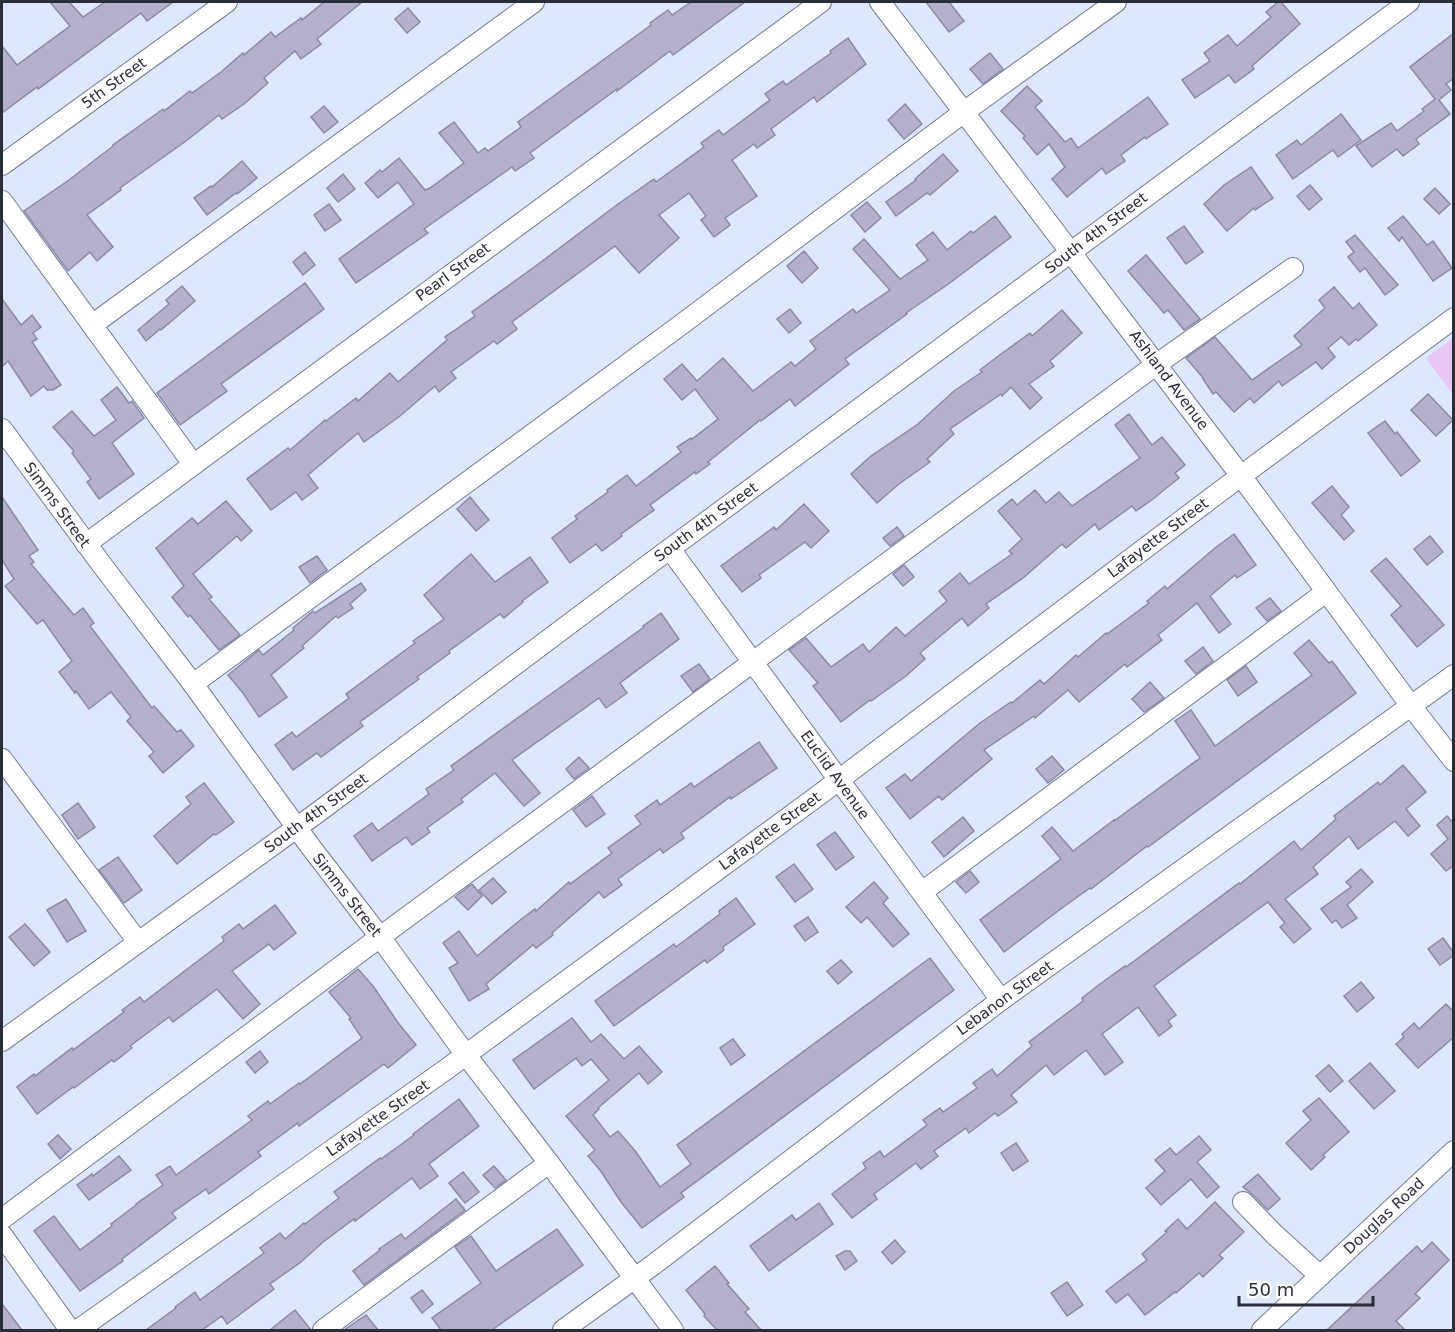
<svg xmlns="http://www.w3.org/2000/svg" width="1455" height="1332" font-family="'DejaVu Sans',sans-serif">
<style>
.green{fill:#e8c8f4}
.building{fill:#b5b1cb;stroke:#8e8aa4;stroke-width:1.5}
.lines{fill:none;stroke-linecap:round;stroke-linejoin:round}
.minor-casing{stroke:#747d94;stroke-width:22}
.minor{stroke:#fff;stroke-width:20}
.labels{text-anchor:middle;dominant-baseline:central;stroke-width:5;stroke-linejoin:round;paint-order:stroke}
.street-label{font-size:15px;fill:#2a2e38;stroke:#fff}
</style>
<rect width="100%" height="100%" fill="#dee7fc"/>
<polygon class="green" points="1453,338 1453,395 1426,358"/>
<g class="building">
<polygon points="50,2 69,2 83,17 105,2 173,2 147,21 141,13 38,89 37,87 2,113 2,46 17,65 70,26"/>
<polygon points="324,2 362,2 317,39 321,44 301,59 295,51 264,78 268,83 244,104 222,119 219,115 186,141 120,188 121,190 87,215 113,247 97,261 90,252 68,271 24,211 69,180 113,146 113,145 163,109 164,111 190,91 192,93 221,72 243,53 244,55 271,32 275,37 301,18 302,20"/>
<polygon points="691,2 745,2 673,55 670,51 617,91 617,89 530,153 534,158 515,171 512,167 424,229 428,233 356,283 339,259 414,204 398,182 378,198 365,183 380,170 382,172 399,158 425,190 430,188 464,163 439,133 454,122 478,153 485,148 488,151 521,127 518,122 625,44 651,25 650,23 668,10 672,15"/>
<polygon points="926,2 949,2 964,21 949,32"/>
<polygon points="1278,2 1281,2 1300,24 1252,66 1254,69 1235,83 1229,75 1195,98 1182,80 1210,61 1204,53 1228,35 1237,46 1271,17 1266,12"/>
<polygon points="408,8 420,22 407,33 395,19"/>
<polygon points="1454,33 1454,78 1446,84 1451,90 1439,100 1450,114 1416,139 1419,144 1403,156 1397,149 1372,167 1356,146 1391,123 1397,131 1424,111 1422,109 1435,99 1410,67"/>
<polygon points="848,38 866,64 817,102 814,97 771,129 775,135 757,148 754,144 732,160 757,196 725,218 730,225 714,237 701,220 706,216 689,193 659,215 679,238 639,273 615,246 512,322 517,329 497,344 494,341 451,372 456,378 439,392 435,386 400,416 364,442 358,433 308,475 318,488 302,500 296,492 271,510 247,479 288,448 290,450 325,420 326,421 356,398 358,401 390,373 398,382 447,340 445,337 475,316 472,312 537,265 618,204 654,179 656,182 704,147 701,143 719,130 723,135 770,100 765,94 783,81 786,85 831,53 830,51"/>
<polygon points="990,53 1003,69 983,84 970,69"/>
<polygon points="1027,86 1042,101 1035,107 1065,142 1071,138 1078,148 1148,97 1168,124 1146,139 1145,137 1121,155 1125,161 1106,174 1102,168 1067,197 1052,179 1065,167 1049,144 1037,155 1023,138 1025,136 1001,111"/>
<polygon points="905,104 922,124 904,139 888,120"/>
<polygon points="324,106 338,122 324,133 311,117"/>
<polygon points="1341,114 1361,140 1338,157 1333,150 1293,179 1276,155 1297,140 1301,145"/>
<polygon points="943,154 958,171 930,195 927,193 896,216 886,202 916,180 915,179"/>
<polygon points="242,161 257,178 237,194 236,193 207,215 194,198 211,186 212,187"/>
<polygon points="1251,167 1273,198 1255,210 1254,208 1227,231 1204,204 1224,185"/>
<polygon points="343,174 355,189 338,202 327,188"/>
<polygon points="1310,185 1322,199 1309,210 1297,196"/>
<polygon points="1435,188 1450,204 1439,214 1424,199"/>
<polygon points="867,202 881,218 865,232 851,215"/>
<polygon points="329,204 341,220 325,231 314,215"/>
<polygon points="995,216 1011,237 947,285 906,313 907,314 845,359 849,364 795,406 790,399 761,421 760,420 708,462 710,464 696,474 695,472 650,505 654,510 621,534 622,536 602,551 596,544 570,563 552,538 577,519 575,516 608,492 607,490 627,475 636,486 681,452 677,447 691,438 692,439 718,419 695,389 682,400 664,379 682,364 697,381 723,358 753,391 791,362 795,366 816,349 810,341 853,309 856,313 890,290 853,249 864,239 900,279 928,260 916,245 933,232 947,250 971,231 973,233"/>
<polygon points="1403,216 1427,245 1433,241 1452,268 1433,281 1402,237 1399,241 1388,228"/>
<polygon points="1184,226 1203,252 1186,264 1167,238"/>
<polygon points="1355,235 1398,285 1385,295 1365,268 1360,272 1348,257 1354,252 1346,242"/>
<polygon points="804,251 818,268 802,283 787,266"/>
<polygon points="305,252 315,265 303,275 293,262"/>
<polygon points="1146,255 1200,319 1184,330 1168,310 1164,313 1128,271"/>
<polygon points="305,283 324,309 221,384 227,391 180,425 157,393"/>
<polygon points="182,286 195,301 161,330 160,329 146,341 138,330 169,304 166,300"/>
<polygon points="1334,287 1353,309 1359,303 1377,325 1358,341 1356,339 1349,345 1341,337 1328,348 1335,357 1322,369 1316,362 1282,386 1279,381 1254,403 1250,398 1234,412 1216,392 1213,394 1203,379 1204,379 1186,358 1215,337 1252,380 1302,345 1294,336 1325,308 1319,300"/>
<polygon points="2,299 21,325 32,315 41,327 33,333 37,339 32,342 61,385 53,390 47,390 44,386 31,396 8,361 2,367"/>
<polygon points="790,309 801,323 789,333 777,319"/>
<polygon points="1062,310 1082,333 1050,361 1054,366 1029,384 1042,398 1030,409 1011,387 1002,396 1001,394 950,429 954,434 927,459 930,462 899,484 877,503 851,474 871,456 918,424 954,391 982,372 980,370 997,357 1030,333 1032,336"/>
<polygon points="117,387 129,403 132,401 144,418 112,443 134,474 99,499 87,482 91,479 72,453 74,451 53,427 72,411 94,436 116,420 101,400"/>
<polygon points="1428,394 1453,420 1436,436 1411,410"/>
<polygon points="1129,414 1152,445 1162,437 1185,465 1175,473 1179,478 1153,499 1136,511 1132,506 1099,530 1095,524 1066,548 1062,544 1023,578 986,604 989,608 968,626 962,618 920,653 925,659 906,676 871,701 870,700 841,722 813,686 818,683 789,650 806,638 831,667 863,644 869,652 896,627 905,636 947,601 939,591 960,573 969,584 1012,554 1009,551 1022,539 998,511 1012,499 1017,505 1035,490 1046,503 1059,492 1072,506 1140,458 1115,425"/>
<polygon points="1385,421 1395,434 1397,432 1420,461 1401,476 1368,433"/>
<polygon points="1332,486 1349,507 1341,515 1354,531 1344,540 1312,503"/>
<polygon points="2,497 38,550 29,556 34,562 31,564 74,615 83,608 94,623 90,626 152,708 154,706 177,732 181,730 194,746 163,773 149,756 154,752 127,721 131,717 111,692 89,709 76,691 75,693 59,672 72,661 43,620 37,624 5,586 14,579 2,560"/>
<polygon points="470,497 489,520 476,531 457,509"/>
<polygon points="226,501 252,531 241,541 237,536 193,574 212,597 209,599 240,635 219,650 190,615 188,617 172,597 184,586 156,548 192,518 198,524"/>
<polygon points="804,504 829,531 811,548 805,542 759,575 761,578 742,592 721,566 774,527 776,530"/>
<polygon points="897,527 904,536 890,546 883,538"/>
<polygon points="1234,534 1256,565 1237,578 1235,575 1210,596 1231,624 1219,633 1197,603 1158,635 1162,640 1127,667 1125,664 1079,702 1068,690 1035,718 1034,716 984,750 992,759 942,800 939,796 910,819 886,788 905,774 911,781 980,723 1011,702 1012,703 1040,680 1044,684 1076,655 1078,657 1106,633 1107,634 1149,603 1147,601 1165,586 1167,589 1215,548"/>
<polygon points="1430,536 1443,552 1427,565 1414,549"/>
<polygon points="471,554 495,582 530,557 548,582 522,601 523,602 504,618 500,614 449,651 450,653 417,677 419,679 360,722 363,726 321,757 317,753 293,770 275,745 292,732 296,737 349,698 346,694 415,643 413,641 444,619 424,595"/>
<polygon points="317,556 327,570 310,583 299,567"/>
<polygon points="1386,558 1444,625 1417,647 1391,615 1401,606 1371,571"/>
<polygon points="904,565 914,577 903,586 893,574"/>
<polygon points="361,583 366,590 350,604 353,608 338,618 336,616 302,646 304,648 271,675 287,697 259,717 243,693 228,675 259,650 263,655 294,630 293,628 313,611 315,613"/>
<polygon points="1270,598 1281,611 1267,621 1256,608"/>
<polygon points="661,613 679,639 620,683 627,693 606,708 599,698 512,760 540,793 524,806 495,773 461,799 463,802 427,828 430,832 412,845 406,837 372,861 354,836 372,823 378,831 429,794 426,789 454,770 451,766 644,627 643,626"/>
<polygon points="1309,640 1329,663 1332,661 1356,693 1148,847 1147,846 1091,889 1090,888 1062,908 1004,952 980,920 1061,859 1042,836 1052,827 1073,851 1114,820 1114,821 1200,758 1175,721 1191,710 1215,746 1312,675 1294,653"/>
<polygon points="1203,647 1213,661 1196,674 1185,661"/>
<polygon points="699,664 710,679 693,692 681,676"/>
<polygon points="1246,666 1257,682 1238,696 1227,680"/>
<polygon points="1150,682 1164,698 1144,712 1132,699"/>
<polygon points="759,742 777,768 731,799 730,797 681,833 684,838 663,853 660,849 618,879 622,885 604,898 599,892 552,933 553,935 536,948 533,945 486,984 489,989 469,1001 449,968 458,963 443,943 459,931 477,956 519,921 535,909 536,911 569,882 570,884 612,853 608,848 641,824 635,816 657,800 660,805 691,783 694,787"/>
<polygon points="1052,756 1064,770 1048,783 1036,769"/>
<polygon points="579,757 589,768 574,779 566,769"/>
<polygon points="1403,765 1426,792 1406,809 1420,826 1408,836 1395,821 1358,849 1349,836 1313,867 1318,874 1285,899 1311,929 1294,943 1280,927 1285,923 1268,902 1154,986 1176,1015 1168,1021 1172,1026 1159,1036 1138,1007 1102,1034 1123,1062 1105,1075 1086,1050 1054,1075 1046,1065 1011,1095 1017,1102 998,1116 995,1113 969,1133 966,1128 934,1151 938,1156 921,1169 916,1163 874,1194 877,1199 852,1218 832,1194 866,1168 863,1163 880,1151 884,1157 927,1125 923,1120 940,1108 943,1112 977,1088 973,1083 992,1069 997,1076 1032,1046 1029,1042 1083,1001 1082,998 1100,984 1125,966 1126,967 1239,883 1240,884 1294,841 1301,850 1336,819 1334,816 1378,782 1380,785"/>
<polygon points="204,783 234,822 216,835 214,834 177,864 154,836 191,804 186,797"/>
<polygon points="592,796 605,814 586,827 573,810"/>
<polygon points="78,803 95,827 78,839 62,815"/>
<polygon points="1447,816 1454,824 1454,865 1446,871 1431,854 1448,839 1437,825"/>
<polygon points="963,817 974,831 944,857 932,842"/>
<polygon points="835,832 854,857 836,870 817,845"/>
<polygon points="118,857 142,890 124,903 99,870"/>
<polygon points="794,864 813,889 795,902 776,877"/>
<polygon points="1361,869 1373,882 1347,905 1357,918 1342,928 1336,920 1332,923 1321,909 1351,887 1346,882"/>
<polygon points="970,871 979,882 966,893 956,882"/>
<polygon points="493,878 506,892 492,904 479,890"/>
<polygon points="874,882 888,898 883,903 909,934 893,947 867,917 861,923 846,907"/>
<polygon points="472,884 482,896 468,910 455,897"/>
<polygon points="736,898 755,924 723,947 724,950 707,963 705,960 614,1026 595,1001 674,944 676,947 720,914 719,911"/>
<polygon points="66,899 86,931 67,942 47,910"/>
<polygon points="275,905 296,933 274,950 269,944 232,971 260,1004 243,1019 217,989 173,1022 169,1017 130,1046 132,1048 114,1062 112,1060 74,1088 73,1087 37,1114 17,1087 34,1074 35,1076 72,1048 73,1050 124,1012 122,1010 140,997 144,1002 224,941 222,937 239,924 243,929"/>
<polygon points="808,917 818,932 805,941 794,926"/>
<polygon points="25,924 50,952 34,966 9,937"/>
<polygon points="1443,938 1454,953 1454,955 1440,965 1428,949"/>
<polygon points="930,958 954,990 681,1193 684,1197 642,1228 621,1202 600,1170 588,1156 595,1150 566,1116 609,1080 591,1059 582,1066 576,1058 534,1089 513,1060 572,1018 591,1042 601,1034 624,1059 639,1046 662,1072 648,1084 639,1073 598,1108 599,1109 593,1115 610,1137 618,1131 636,1152 660,1187 691,1164 677,1145"/>
<polygon points="841,960 852,972 838,984 827,971"/>
<polygon points="358,969 373,986 399,1024 416,1045 388,1068 384,1064 299,1126 298,1123 258,1152 261,1156 209,1194 206,1189 172,1213 176,1218 122,1259 123,1261 80,1291 34,1231 54,1216 80,1250 112,1226 111,1224 136,1205 136,1204 163,1185 156,1175 170,1166 176,1175 252,1120 248,1116 268,1101 270,1104 299,1083 300,1084 362,1038 349,1019 351,1018 329,992"/>
<polygon points="1361,982 1374,998 1357,1012 1344,996"/>
<polygon points="1446,1004 1454,1012 1454,1037 1418,1068 1396,1044 1404,1037 1402,1034 1414,1023 1419,1029"/>
<polygon points="733,1039 745,1055 731,1065 720,1048"/>
<polygon points="260,1051 268,1062 255,1073 246,1062"/>
<polygon points="1370,1063 1395,1091 1374,1109 1349,1081"/>
<polygon points="1329,1065 1343,1081 1330,1092 1316,1076"/>
<polygon points="1319,1098 1349,1132 1323,1155 1325,1157 1311,1170 1286,1143 1311,1120 1303,1111"/>
<polygon points="459,1099 479,1126 429,1164 438,1176 420,1189 412,1178 355,1221 354,1219 323,1242 301,1262 270,1284 274,1289 227,1324 222,1316 202,1330 146,1330 176,1308 175,1307 195,1292 200,1300 264,1253 260,1248 280,1233 285,1239 304,1223 305,1224 339,1198 334,1192 380,1158 381,1159 414,1135 413,1134"/>
<polygon points="58,1135 71,1149 60,1159 48,1144"/>
<polygon points="1199,1136 1211,1150 1197,1162 1219,1187 1207,1198 1191,1179 1161,1205 1146,1188 1165,1171 1155,1160 1170,1148 1176,1155"/>
<polygon points="1016,1143 1028,1161 1013,1171 1001,1153"/>
<polygon points="119,1156 131,1170 89,1200 77,1185 92,1174 93,1176"/>
<polygon points="494,1166 506,1180 495,1188 483,1175"/>
<polygon points="463,1172 479,1192 465,1203 449,1183"/>
<polygon points="1258,1174 1280,1199 1268,1210 1252,1194 1243,1187"/>
<polygon points="456,1199 465,1210 364,1285 353,1271 380,1250 379,1249 401,1234 405,1239"/>
<polygon points="1215,1202 1244,1232 1219,1255 1223,1258 1203,1277 1199,1273 1176,1293 1175,1292 1145,1315 1128,1294 1116,1303 1106,1291 1147,1260 1142,1254 1167,1232 1165,1231 1178,1219 1187,1229"/>
<polygon points="819,1203 833,1224 769,1271 750,1246 792,1215 796,1220"/>
<polygon points="557,1229 583,1265 492,1330 441,1330 432,1318 481,1283 455,1247 471,1236 496,1271"/>
<polygon points="895,1240 905,1252 892,1264 882,1252"/>
<polygon points="1432,1242 1449,1260 1415,1294 1420,1298 1396,1321 1405,1330 1327,1330 1417,1246 1422,1252"/>
<polygon points="845,1251 850,1251 857,1261 845,1270 836,1256"/>
<polygon points="715,1266 729,1283 727,1284 749,1309 745,1312 761,1330 717,1330 704,1316 705,1314 686,1290"/>
<polygon points="1067,1282 1083,1305 1067,1316 1051,1293"/>
<polygon points="422,1290 433,1304 422,1313 411,1298"/>
<polygon points="2,1304 22,1330 2,1330"/>
<polygon points="295,1310 311,1330 270,1330"/>
<polygon points="366,1315 378,1330 344,1330"/>
</g>
<g class="lines">
<defs>
<g id="minor">
<polyline points="880,2 1241,476 1411,706 1454,761"/>
<polyline points="2,165 227,2"/>
<polyline points="2,201 193,464"/>
<polyline points="92,325 534,2"/>
<polyline points="2,429 102,565 193,684 310,846 380,937 466,1055 549,1163 673,1330"/>
<polyline points="86,544 821,2"/>
<polyline points="670,549 839,780 1001,1000"/>
<polyline points="193,684 682,324 964,112 1116,2"/>
<polyline points="2,759 138,942"/>
<polyline points="922,892 1326,592"/>
<polyline points="2,1041 317,813 648,565 1409,2"/>
<polyline points="1243,1202 1275,1235 1320,1276"/>
<polyline points="2,1219 380,937 1157,364 1293,268"/>
<polyline points="2,1235 70,1330"/>
<polyline points="78,1330 448,1068 819,795 1218,493 1454,318"/>
<polyline points="323,1330 549,1163"/>
<polyline points="563,1330 653,1265 1001,1000 1454,675"/>
<polyline points="1262,1330 1454,1151"/>
</g>
</defs>
<use href="#minor" class="minor-casing"/>
<use href="#minor" class="minor"/>
</g>
<g class="labels">
<g class="street-label">
<text transform="translate(114 83) rotate(-36)">5th Street</text>
<text transform="translate(1096 233) rotate(-37)">South 4th Street</text>
<text transform="translate(453 272) rotate(-36)">Pearl Street</text>
<text transform="translate(1169 380) rotate(53)">Ashland Avenue</text>
<text transform="translate(57 505) rotate(54)">Simms Street</text>
<text transform="translate(706 522) rotate(-36)">South 4th Street</text>
<text transform="translate(1158 538) rotate(-37)">Lafayette Street</text>
<text transform="translate(835 775) rotate(54)">Euclid Avenue</text>
<text transform="translate(316 813) rotate(-36)">South 4th Street</text>
<text transform="translate(770 831) rotate(-36)">Lafayette Street</text>
<text transform="translate(347 895) rotate(52)">Simms Street</text>
<text transform="translate(1005 998) rotate(-36)">Lebanon Street</text>
<text transform="translate(378 1118) rotate(-35)">Lafayette Street</text>
<text transform="translate(1384 1216) rotate(-43)">Douglas Road</text>
</g>
</g>
<rect width="1455" height="1332" fill="none" stroke="#2a2e38" stroke-width="6"/>
<path d="M1239 1296v9h134v-9" fill="none" stroke="#2a2e38" stroke-width="3"/>
<text x="1248" y="1296" font-size="18" fill="#2a2e38" stroke="#ffffff" stroke-width="4.5" paint-order="stroke">50 m</text>
</svg>
